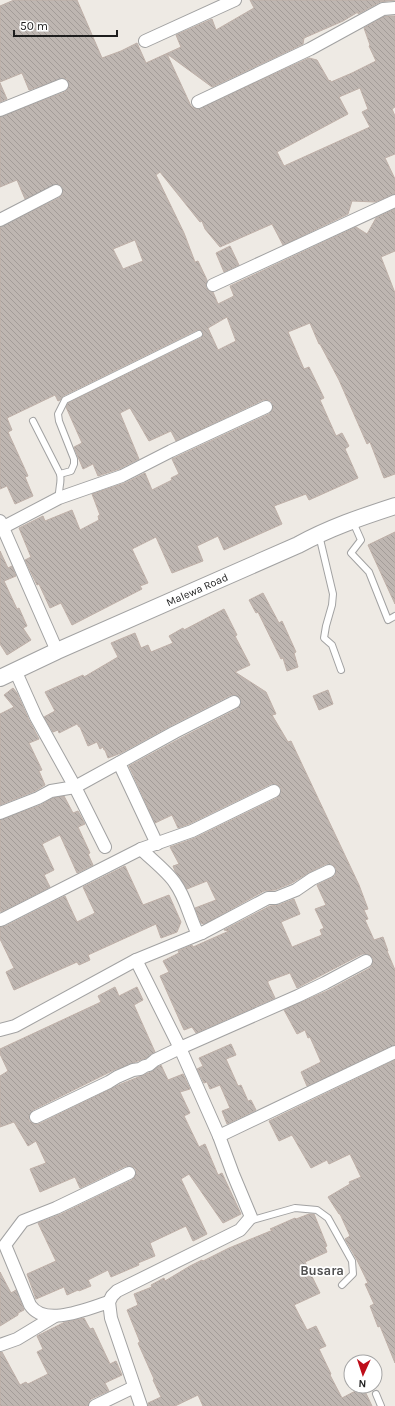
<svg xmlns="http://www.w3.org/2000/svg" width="395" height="1406" font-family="Karla,sans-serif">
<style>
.building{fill:url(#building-back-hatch);stroke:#bfb0a8;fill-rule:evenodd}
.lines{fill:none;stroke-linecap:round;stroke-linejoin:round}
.service-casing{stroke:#a2a2a2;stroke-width:8}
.minor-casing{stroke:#a2a2a2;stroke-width:14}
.tertiary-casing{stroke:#a2a2a2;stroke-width:18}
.service{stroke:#fff;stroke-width:6}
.minor{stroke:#fff;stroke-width:12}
.tertiary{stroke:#fff;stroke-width:16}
.labels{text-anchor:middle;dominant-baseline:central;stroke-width:3.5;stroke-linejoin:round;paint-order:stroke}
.street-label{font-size:11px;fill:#1e1e1e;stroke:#fff}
.quarter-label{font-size:13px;font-weight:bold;fill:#515151;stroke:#fff}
</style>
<defs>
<pattern id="building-back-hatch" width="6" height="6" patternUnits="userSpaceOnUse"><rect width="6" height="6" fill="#beb6b1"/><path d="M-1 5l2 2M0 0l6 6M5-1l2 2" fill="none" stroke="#a39c98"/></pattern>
</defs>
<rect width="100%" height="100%" fill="#eeeae4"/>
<g class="building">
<path d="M14 0H77L102 58 121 51 137 43 146 63 181 47 176 35 212 19 216 30 254 8 250 0H395L380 2 358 14V12L343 21 304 38 303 44 212 87 167 54 191 106 194 108 198 109 309 58 317 60 329 81 330 80 331 82 352 73 376 61 369 46 370 45 364 28 385 16H395V107L392 109 395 116V154L385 158 395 179V194L375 202 352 201 348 214 283 245 272 224 220 247 205 229 202 221 200 222 160 172 156 175 184 233 195 262 198 261 207 280 206 284V288L209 291 213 292 218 304 234 296 230 286 356 227 367 234 376 218 395 209V251L381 257 395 293V474L384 478 370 442 367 444 339 380 320 344H319L310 323 288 332 304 369 309 367 324 398 320 400 336 436 342 433 349 446 345 449 358 478 309 500 306 494 274 506 282 524 224 550 218 536 197 546 203 561 172 573 156 537 132 549 148 583 140 586 142 589 72 625 61 603 50 608 39 584 37 585 25 560 31 557 19 528 43 516 45 521 72 510 80 530 99 520 98 516 100 515 92 494 125 483 145 473 152 490 172 480 171 478 179 474 172 459 269 414 272 411 273 407 271 401 267 400H263L176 441 171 431 149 441 130 408 120 413 139 459 119 469 98 476 93 464 83 469 74 447 82 443 66 407 68 403 201 338 203 336V332L201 330H197L63 396 60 400 58 401 55 395 7 418 12 430 8 432 28 476 25 477 33 496 15 504 7 486 0 489V227L59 198 62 195 63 191 60 185 56 184 25 199 17 180 0 187V117L65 92 68 89 69 86 67 79 63 78 29 90 22 73 0 82V6ZM360 88 368 109 362 112 370 127 284 166 277 152 348 114 339 97ZM135 240 143 261 123 269 113 249ZM227 317 236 341 218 350 208 328Z"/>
<polygon points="0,83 7,99 0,102"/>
<polygon points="230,246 239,265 224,272 216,253"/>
<polygon points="395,532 395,604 368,545"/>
<polygon points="0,551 8,568 12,566 16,576 4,581 17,609 19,608 27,626 23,628 31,640 7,655 0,644"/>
<polygon points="263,593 279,623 282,621 296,652 294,653 298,667 287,671 283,658 281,659 258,612 256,613 249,600"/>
<polygon points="224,609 237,635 235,636 250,665 235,672 266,692 276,714 272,715 288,742 291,741 359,885 368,909 364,910 368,919 365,920 374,940 383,937 388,951 387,951 395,970 395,1045 307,1086 301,1072 321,1062 310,1037 308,1038 305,1030 297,1034 284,1010 329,990 370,968 373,962 373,958 370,955 367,954 362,954 297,988 290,973 268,981 268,983 275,998 196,1033 192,1027 184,1030 160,976 169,972 163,961 179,953 178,951 192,945 193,947 229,931 224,930 270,906 279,905 294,899 300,914 281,922 292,947 322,935 320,930 324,928 315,909 326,905 317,885 335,876 336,872 336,868 333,865 326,864 308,873 292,883 275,890 264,891 204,924 201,923 195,908 216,900 207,881 187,889 175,871 173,866 179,864 170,847 195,838 277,798 281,792 281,788 278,785 275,784 271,784 189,824 178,828 172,815 155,823 129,766 179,739 237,709 241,703 240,698 235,695 231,695 172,725 121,753 108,758 105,750 104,750 103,747 100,749 97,742 88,746 80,727 79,727 77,724 59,733 58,730 53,732 44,717 55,711 45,692 83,675 84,677 118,657 111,643 135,633 141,648 148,645 151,652 173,643 169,636 183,628 184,630"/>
<polygon points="13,688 17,693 29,720 39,739 29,743 42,770 39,771 45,785 35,791 0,805 0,714 14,707 4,695"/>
<polygon points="328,690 333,704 319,710 313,696"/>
<polygon points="64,796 73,813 78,811 85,824 78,827 90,853 88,854 93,865 77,873 60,835 42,844 54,870 44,875 50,887 1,912 0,909 0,820 41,805 53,798"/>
<polygon points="125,866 143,905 169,895 181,922 177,932 161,938 156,924 88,955 90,960 79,965 77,962 14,990 6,972 14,968 0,939 0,927 6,926 65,896 77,922 95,913 83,887"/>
<polygon points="115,987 119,996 137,987 143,1000 134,1005 155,1052 146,1058 114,1070 33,1110 29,1116 29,1121 35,1124 39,1124 121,1084 151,1072 161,1065 168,1080 183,1074 190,1089 180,1092 190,1113 184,1116 199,1147 205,1144 218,1175 222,1173 241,1214 223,1223 189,1174 181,1179 207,1234 193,1241 186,1226 150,1243 155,1256 138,1263 139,1265 111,1277 108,1270 88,1280 91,1286 79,1291 78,1290 67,1295 64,1287 36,1299 27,1274 56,1261 38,1223 59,1215 132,1180 135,1177 136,1173 136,1169 133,1167 126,1166 80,1188 75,1177 40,1192 30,1169 46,1163 36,1141 28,1146 14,1122 0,1127 0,1076 8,1071 0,1054 0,1049 101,1002 98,996"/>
<polygon points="231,1044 236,1055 226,1059 238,1086 241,1085 248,1101 251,1100 256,1110 227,1124 222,1111 230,1108 220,1085 210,1089 207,1082 204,1083 197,1069 203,1066 199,1058"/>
<polygon points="395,1060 395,1363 380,1326 378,1327 370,1306 374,1304 365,1284 368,1283 356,1258 345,1239 350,1236 340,1214 339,1214 328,1197 350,1184 349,1182 361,1177 350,1154 329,1164 327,1160 311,1168 292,1135 279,1141 269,1121"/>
<polygon points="309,1214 314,1214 327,1246 325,1247 327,1252 305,1262 320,1293 294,1305 307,1330 316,1326 326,1346 319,1349 331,1374 330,1375 342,1398 363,1387 372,1406 203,1406 198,1395 175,1406 148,1406 148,1403 161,1397 153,1380 154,1379 138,1343 140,1342 127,1310 138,1305 134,1294 152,1287 151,1285 164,1278 165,1281 190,1266 202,1260 203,1261 229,1248 273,1230 270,1229 295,1218 296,1219"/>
<polygon points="0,1272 11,1293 16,1290 24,1310 18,1313 18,1315 0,1326"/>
<polygon points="84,1318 90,1329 93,1328 110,1364 116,1361 122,1375 105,1383 109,1391 91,1399 89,1402 88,1406 0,1406 0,1352 2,1352 20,1385 26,1382 28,1384 48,1374 37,1352 43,1349 37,1336 65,1322"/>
</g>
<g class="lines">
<defs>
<g id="service">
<path d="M33 421 60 474C62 483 58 488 59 498"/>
<polyline points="60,474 71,471 74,464 74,459 59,421 58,414 65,400 199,334"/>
<polyline points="353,522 361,540 351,553 369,572 388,620 395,616"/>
<polyline points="319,535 333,594 332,605 326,626 324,638 332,645 341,670"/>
<polyline points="249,1221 295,1208 317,1210 328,1218 352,1261 353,1274 342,1285"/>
<polyline points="376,1394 381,1406"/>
</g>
<g id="minor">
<polyline points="145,41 235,0"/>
<polyline points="198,102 310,49 383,9 395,8"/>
<polyline points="0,110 62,85"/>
<polyline points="0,220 56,191"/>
<polyline points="213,285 395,201"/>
<polyline points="0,521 57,651"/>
<polyline points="0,529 59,498 122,476 171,451 266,407"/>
<polyline points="15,670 36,717 75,787 105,847"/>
<polyline points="119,763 157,844"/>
<polyline points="0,813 38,798 51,791 75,787 175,732 234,702"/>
<path d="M141 849C151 859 168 872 175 883 186 898 189 916 197 932L202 933"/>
<polyline points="0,920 3,919 141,849 192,831 274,791"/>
<polyline points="136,960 202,933 268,898 276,898 296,890 312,879 329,871"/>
<polyline points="0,1030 15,1026 136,960 180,1048 219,1136 233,1174 251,1217 240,1230 117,1291 112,1296 109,1302 111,1318 141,1406"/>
<polyline points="36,1117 109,1082 117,1077 133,1070 140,1069 145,1066 149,1065 155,1060 180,1048 298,996 325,983 366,961"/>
<polyline points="219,1136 395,1052"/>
<path d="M109 1302C89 1308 45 1328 30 1305L5 1245 23 1221 56 1208 129 1173"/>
<polyline points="0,1345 17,1339 55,1316"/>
<polyline points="95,1406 134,1387"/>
</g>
<g id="tertiary">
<path id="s1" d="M0 678 57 651 298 545C329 528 361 517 395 506"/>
</g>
</defs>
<use href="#service" class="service-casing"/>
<use href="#minor" class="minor-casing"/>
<use href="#tertiary" class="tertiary-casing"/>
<use href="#service" class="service"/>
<use href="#minor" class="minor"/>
<use href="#tertiary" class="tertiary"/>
</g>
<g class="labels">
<g class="street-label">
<text stroke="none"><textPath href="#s1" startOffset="216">Malewa Road</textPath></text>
</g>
<g class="quarter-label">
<text x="322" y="1270">Busara</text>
</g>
</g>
<g transform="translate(363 1374) rotate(183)"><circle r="19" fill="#ffffff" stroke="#a5a5a5"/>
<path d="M0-3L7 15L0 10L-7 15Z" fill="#be0d19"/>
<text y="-6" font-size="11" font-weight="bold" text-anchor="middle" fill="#1e1e1e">N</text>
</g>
<path d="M14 30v6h103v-6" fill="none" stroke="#1e1e1e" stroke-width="2"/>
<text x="20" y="30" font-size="12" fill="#1e1e1e" stroke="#ffffff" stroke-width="3" paint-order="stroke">50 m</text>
</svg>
